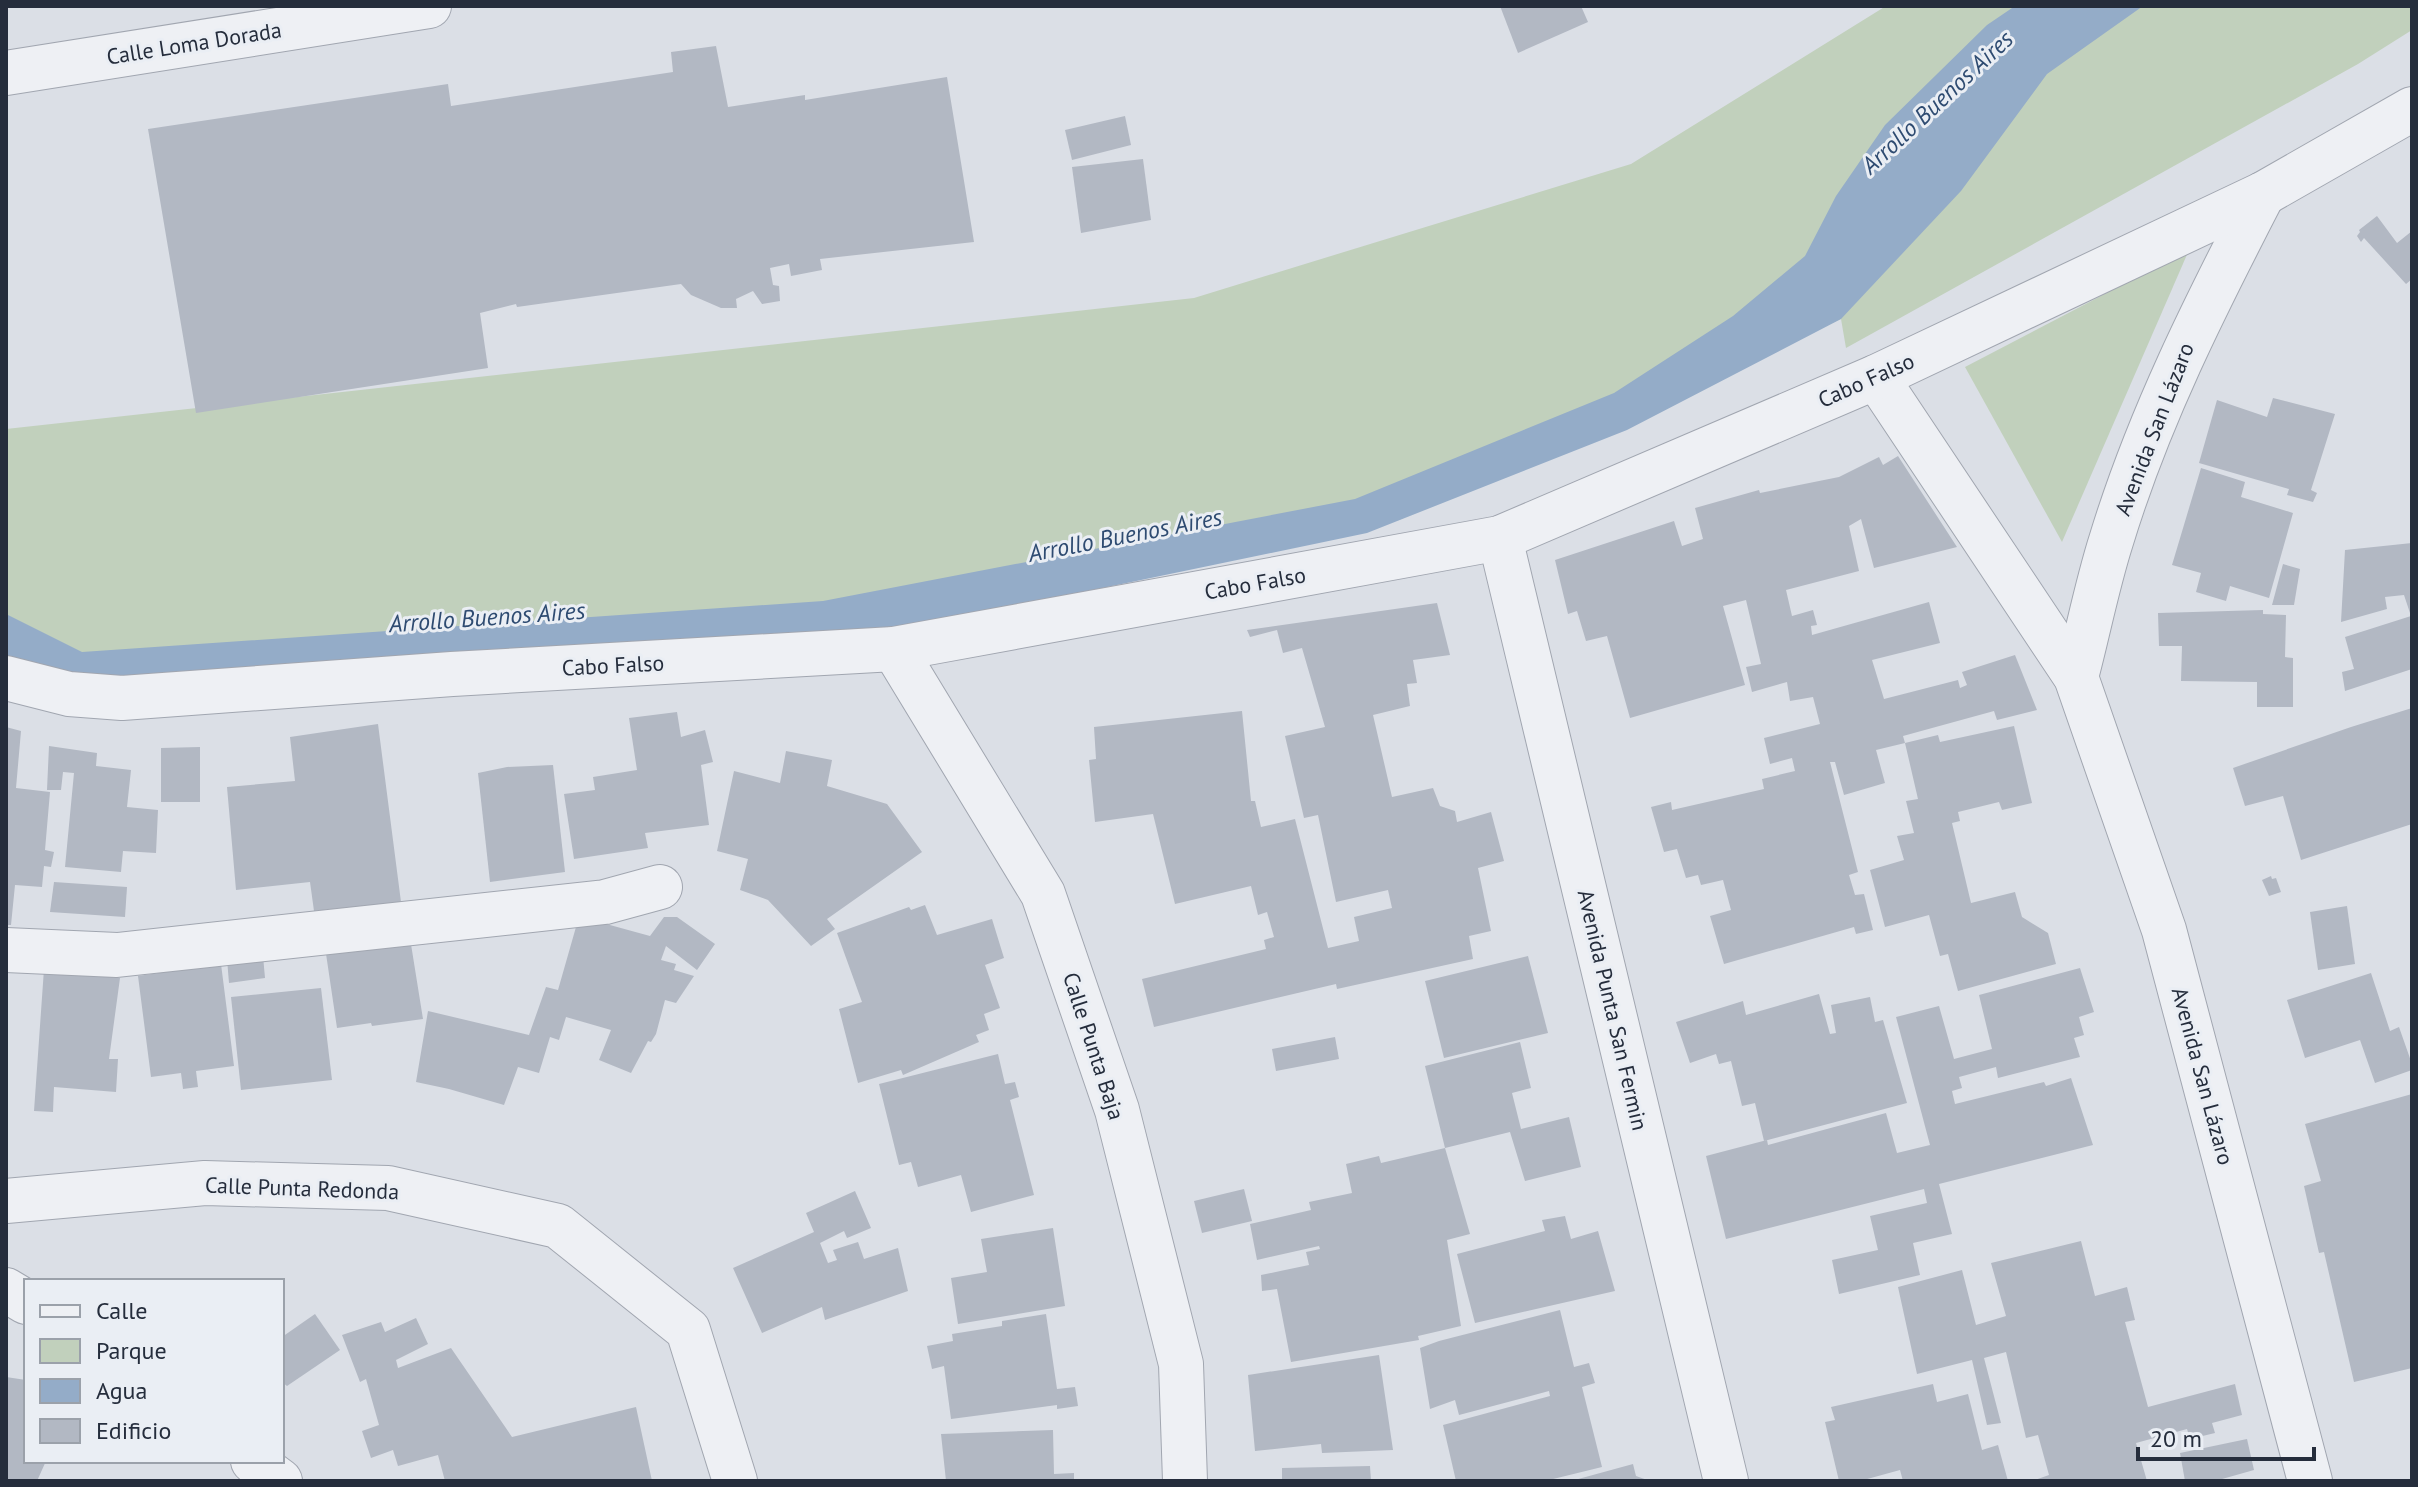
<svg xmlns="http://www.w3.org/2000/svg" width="2418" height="1487" font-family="'PT Sans',sans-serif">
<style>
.green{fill:#c1d0bc}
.water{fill:#94acc8}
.building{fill:#b2b8c3}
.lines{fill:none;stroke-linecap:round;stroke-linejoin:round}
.minor-casing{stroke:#a1a6b0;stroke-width:46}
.minor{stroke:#eef0f4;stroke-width:44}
.labels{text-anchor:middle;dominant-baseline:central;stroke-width:6;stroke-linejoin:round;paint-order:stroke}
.street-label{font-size:22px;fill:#252d3c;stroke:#eaeef4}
.water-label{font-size:24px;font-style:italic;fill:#2e4b71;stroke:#eaeef4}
</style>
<rect width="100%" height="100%" fill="#dbdfe6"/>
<g class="green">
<polygon points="1886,6 2412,6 2412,30 2358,64 1846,348 1841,319 1399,520 827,641 6,666 6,429 1194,298 1631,164"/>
<polygon points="2189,250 2062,542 1965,367"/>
</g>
<polygon class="water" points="2015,6 2143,6 2047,74 1961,191 1841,319 1627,430 1367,533 858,639 82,687 6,656 6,614 82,652 823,601 1355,499 1614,393 1733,316 1805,256 1836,196 1885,125 1987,25"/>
<g class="building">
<polygon points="1500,6 1581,6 1588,22 1518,53"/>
<polygon points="716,46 728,107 805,95 805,100 947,77 974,242 820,259 822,270 791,276 789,264 770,268 773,285 779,286 780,301 762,304 753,291 736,299 737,308 721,308 691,295 681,284 517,307 516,304 480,313 488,368 196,413 148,129 448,84 451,106 673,72 671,52"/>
<polygon points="1125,116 1131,145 1072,160 1065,130"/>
<polygon points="1143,159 1151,220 1081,233 1072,167"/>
<polygon points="2377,216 2397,243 2412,231 2412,279 2406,284 2364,238 2361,242 2357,236 2360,232 2359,230"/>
<polygon points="2273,398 2335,414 2311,490 2317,493 2313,502 2287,495 2289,489 2199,463 2217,400 2267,417"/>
<polygon points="1898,456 1957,547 1874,568 1861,519 1849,526 1859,571 1786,590 1792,616 1813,610 1817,625 1811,626 1812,635 1929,602 1940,643 1872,660 1884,699 1958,680 1960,688 1967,685 1962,672 2015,655 2037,710 1997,720 1994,711 1903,736 1905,743 1876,750 1885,783 1844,795 1835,762 1830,762 1858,872 1849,875 1855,895 1864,894 1873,930 1856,934 1854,927 1724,964 1710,916 1731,910 1723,880 1701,885 1698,875 1686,878 1677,849 1664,852 1651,807 1671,802 1672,810 1764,789 1762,779 1795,771 1792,758 1770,764 1764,738 1820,724 1813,697 1790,701 1787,682 1752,692 1746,667 1761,664 1746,600 1723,606 1745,685 1630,718 1607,636 1586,641 1577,611 1568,614 1555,560 1674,521 1682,546 1703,539 1695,508 1759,490 1760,493 1839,477 1879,457 1883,465"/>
<polygon points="2201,468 2245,482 2241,497 2293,513 2269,598 2230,586 2226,601 2196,592 2201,573 2172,565"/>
<polygon points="2412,543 2412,669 2345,691 2342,672 2354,669 2345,637 2411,616 2404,595 2385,597 2387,609 2341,622 2345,550"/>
<polygon points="2283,564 2300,569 2294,605 2272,605"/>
<polygon points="1437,603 1450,655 1413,660 1417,683 1407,684 1410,706 1373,715 1392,797 1433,788 1440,806 1455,811 1457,822 1491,812 1504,861 1478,868 1491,931 1469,936 1473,959 1337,989 1336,984 1154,1027 1142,979 1266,949 1264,940 1274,937 1267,912 1258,915 1251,886 1175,904 1153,814 1095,822 1089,760 1096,759 1094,727 1242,711 1251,801 1255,801 1261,827 1295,819 1328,948 1359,941 1354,917 1392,908 1388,890 1336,902 1318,815 1304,818 1285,736 1325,727 1302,648 1283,653 1277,630 1250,637 1247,630"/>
<polygon points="2263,610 2263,614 2286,615 2285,657 2293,658 2293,707 2257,707 2257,682 2181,681 2182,646 2159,646 2158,613"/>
<polygon points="2412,708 2412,824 2301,860 2283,796 2245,806 2233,768 2351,727"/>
<polygon points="677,712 681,737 705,730 713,762 701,765 709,825 645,833 648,848 574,859 564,794 595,790 593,777 637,770 629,718"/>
<polygon points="378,724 401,902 314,911 310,882 236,890 227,787 295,781 290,737"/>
<polygon points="2014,726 2032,803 2002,810 1999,802 1958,812 1960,821 1952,823 1971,903 2015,892 2022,917 2048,933 2056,964 1958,991 1948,954 1940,956 1929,915 1885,927 1870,870 1904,860 1897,836 1914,833 1906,801 1918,799 1905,743 1938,735 1940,742"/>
<polygon points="6,727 21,731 16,788 50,792 45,850 54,852 51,867 44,866 42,887 15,885 11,925 6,925"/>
<polygon points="49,746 97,753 96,766 131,770 127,807 158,810 156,853 123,851 121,872 65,867 74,773 63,772 61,790 47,790"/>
<polygon points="200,747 200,802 161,802 161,748"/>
<polygon points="786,751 832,760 827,786 887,804 922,852 827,919 835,929 811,946 768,900 740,890 748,859 717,851 734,771 780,783"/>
<polygon points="553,765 565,872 490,882 478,773 507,767"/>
<polygon points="2271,876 2272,879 2276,878 2281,892 2269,896 2262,880"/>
<polygon points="54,882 127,887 125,917 50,912"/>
<polygon points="925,905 937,935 992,919 1004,958 985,965 1000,1008 984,1014 989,1030 976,1035 979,1042 903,1075 901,1070 858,1083 839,1009 862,1002 837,933 909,907 911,910"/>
<polygon points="2347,906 2355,964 2318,970 2310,912"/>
<polygon points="664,917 677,917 715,944 697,970 666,946 661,960 676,964 674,970 694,976 676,1003 665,1000 656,1034 651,1042 648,1041 631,1073 599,1060 611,1030 566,1017 559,1040 550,1037 539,1073 518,1067 504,1105 449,1089 416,1082 428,1011 529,1035 546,987 558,990 578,920 588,919 650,936"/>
<polygon points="410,938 423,1019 372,1026 371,1023 337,1028 325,947"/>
<polygon points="263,956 265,978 229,983 227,959"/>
<polygon points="1528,956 1548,1033 1444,1058 1425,981"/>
<polygon points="221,964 234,1066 196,1071 198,1087 183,1089 181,1073 151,1077 138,976"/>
<polygon points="2080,968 2094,1012 2079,1017 2084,1035 2074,1038 2080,1057 1998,1078 1996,1067 1959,1077 1962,1088 1952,1091 1955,1104 2044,1082 2046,1086 2071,1078 2093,1145 1939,1184 1952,1234 1913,1243 1920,1275 1839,1294 1832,1260 1878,1250 1870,1216 1927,1203 1924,1189 1726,1239 1706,1156 1767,1140 1768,1145 1886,1113 1897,1153 1930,1145 1896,1017 1939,1006 1954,1059 1992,1049 1979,995"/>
<polygon points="44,969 120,978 109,1059 118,1059 116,1092 54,1087 53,1112 34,1111"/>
<polygon points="2371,973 2390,1031 2399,1027 2412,1064 2412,1070 2375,1083 2360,1040 2305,1058 2287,1000"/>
<polygon points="321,988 332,1080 241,1090 231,997"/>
<polygon points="1819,994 1830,1034 1836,1033 1831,1005 1870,997 1875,1022 1883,1020 1907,1103 1764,1141 1755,1103 1742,1106 1731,1061 1719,1064 1716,1054 1690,1063 1676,1022 1743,1001 1746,1015"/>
<polygon points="1335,1037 1339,1059 1276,1071 1272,1049"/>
<polygon points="1520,1042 1531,1088 1512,1093 1521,1129 1569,1117 1581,1167 1525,1181 1510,1132 1445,1148 1425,1066"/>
<polygon points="998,1054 1005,1084 1015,1082 1019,1097 1010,1100 1034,1195 971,1212 961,1175 918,1187 911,1162 899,1165 879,1084"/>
<polygon points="2412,1094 2412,1368 2354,1382 2324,1252 2319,1253 2304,1186 2321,1181 2305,1124"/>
<polygon points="1445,1148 1470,1234 1447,1240 1461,1326 1418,1336 1419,1340 1291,1362 1277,1289 1262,1291 1261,1275 1309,1265 1306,1252 1320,1249 1319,1246 1257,1260 1250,1224 1311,1210 1309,1202 1352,1193 1346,1164 1379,1156 1381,1163"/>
<polygon points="1244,1189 1252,1221 1202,1233 1194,1201"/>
<polygon points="855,1191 871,1228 847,1238 844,1231 820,1243 828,1263 837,1260 833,1250 858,1242 864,1259 898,1248 908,1291 825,1320 822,1307 762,1333 733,1268 814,1232 806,1213"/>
<polygon points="1565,1216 1571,1239 1598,1231 1615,1291 1475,1323 1457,1254 1545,1231 1542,1220"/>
<polygon points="1053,1228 1065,1306 958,1324 951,1278 987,1272 981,1239"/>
<polygon points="2081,1241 2095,1296 2127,1287 2135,1320 2125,1322 2148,1407 2235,1384 2242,1415 2212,1423 2215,1433 2190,1439 2187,1429 2136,1443 2147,1481 2032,1481 2049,1475 2038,1435 2026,1438 2006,1352 1984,1358 2001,1423 1987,1425 1972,1360 1917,1374 1898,1287 1962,1270 1976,1325 2006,1316 1991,1263"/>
<polygon points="1560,1310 1574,1367 1589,1363 1595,1383 1582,1387 1602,1467 1545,1481 1456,1481 1443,1425 1550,1396 1549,1391 1459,1415 1455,1400 1430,1409 1420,1348 1439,1341"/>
<polygon points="315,1314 340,1350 287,1386 282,1382 282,1337"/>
<polygon points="1046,1314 1057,1389 1075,1387 1078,1406 1057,1409 1057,1405 951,1419 944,1366 932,1369 927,1346 953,1341 952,1334 1002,1326 1002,1321"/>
<polygon points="416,1318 428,1344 396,1360 398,1368 451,1348 512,1437 636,1407 652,1481 445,1481 438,1455 398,1466 393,1450 371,1458 362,1431 379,1425 366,1379 360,1382 342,1335 381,1322 385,1332"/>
<polygon points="1379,1355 1393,1450 1322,1453 1321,1444 1255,1451 1248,1375"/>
<polygon points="6,1377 26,1380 26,1461 46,1461 37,1481 6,1481"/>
<polygon points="1933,1384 1937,1402 1968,1394 1982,1450 1998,1445 2008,1481 1903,1481 1900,1470 1860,1481 1839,1481 1825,1422 1835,1420 1831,1407"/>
<polygon points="1053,1430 1054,1474 1074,1473 1074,1481 946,1481 941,1434"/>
<polygon points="2247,1439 2254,1470 2215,1481 2185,1481 2180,1453"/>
<polygon points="1633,1464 1636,1476 1650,1481 1571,1481"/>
<polygon points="1370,1466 1371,1481 1282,1481 1282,1468"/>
</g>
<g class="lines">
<defs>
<g id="minor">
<polyline points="6,73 429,6"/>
<polyline points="1876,377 2076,677 2164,930 2310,1481"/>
<polyline points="1500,538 1726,1481"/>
<polyline points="894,649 1043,894 1117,1110 1181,1364 1185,1481"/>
<path d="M2076 677C2088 632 2097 585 2111 541 2148 419 2205 306 2263 194"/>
<polyline points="6,678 69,694 122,698 452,674 894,649 1500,538 1876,377 2263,194 2412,109"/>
<polyline points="6,950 117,955 605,902 660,887"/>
<polyline points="6,1201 205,1183 388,1188 558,1226 688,1330 735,1481"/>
<polyline points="6,1290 26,1302"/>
<polyline points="253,1461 280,1481"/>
</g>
</defs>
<use href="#minor" class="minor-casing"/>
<use href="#minor" class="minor"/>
</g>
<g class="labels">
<g class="street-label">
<text transform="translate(194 43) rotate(-9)">Calle Loma Dorada</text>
<text transform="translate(1866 380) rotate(-24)">Cabo Falso</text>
<text transform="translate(2154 429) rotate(-69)">Avenida San Lázaro</text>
<text transform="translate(1255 583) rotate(-10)">Cabo Falso</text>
<text transform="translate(613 665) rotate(-3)">Cabo Falso</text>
<text transform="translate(1613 1010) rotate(77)">Avenida Punta San Fermin</text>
<text transform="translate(1094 1046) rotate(72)">Calle Punta Baja</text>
<text transform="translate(2203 1076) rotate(75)">Avenida San Lázaro</text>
<text transform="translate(302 1188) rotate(2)">Calle Punta Redonda</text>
</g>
<g class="water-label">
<text transform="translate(1937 102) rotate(-43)">Arrollo Buenos Aires</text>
<text transform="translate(1125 535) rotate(-11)">Arrollo Buenos Aires</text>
<text transform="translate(487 617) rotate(-4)">Arrollo Buenos Aires</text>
</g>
</g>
<rect width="2418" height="1487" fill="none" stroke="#252d3c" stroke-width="16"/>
<rect x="24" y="1279" width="260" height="184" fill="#eaeef4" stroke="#9ba1aa" stroke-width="2"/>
<rect x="40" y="1305" width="40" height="12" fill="#eef0f4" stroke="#9ba1aa" stroke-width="2"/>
<text x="96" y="1319" font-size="24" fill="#252d3c">Calle</text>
<rect x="40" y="1339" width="40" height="24" fill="#c1d0bc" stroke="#9ba1aa" stroke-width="2"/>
<text x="96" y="1359" font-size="24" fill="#252d3c">Parque</text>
<rect x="40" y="1379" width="40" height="24" fill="#94acc8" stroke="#9ba1aa" stroke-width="2"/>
<text x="96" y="1399" font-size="24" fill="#252d3c">Agua</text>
<rect x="40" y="1419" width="40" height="24" fill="#b2b8c3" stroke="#9ba1aa" stroke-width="2"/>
<text x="96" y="1439" font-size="24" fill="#252d3c">Edificio</text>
<path d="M2138 1447v12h176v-12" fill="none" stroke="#252d3c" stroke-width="4"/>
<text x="2150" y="1447" font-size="24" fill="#252d3c" stroke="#eaeef4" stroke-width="6" paint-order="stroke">20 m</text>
</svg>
